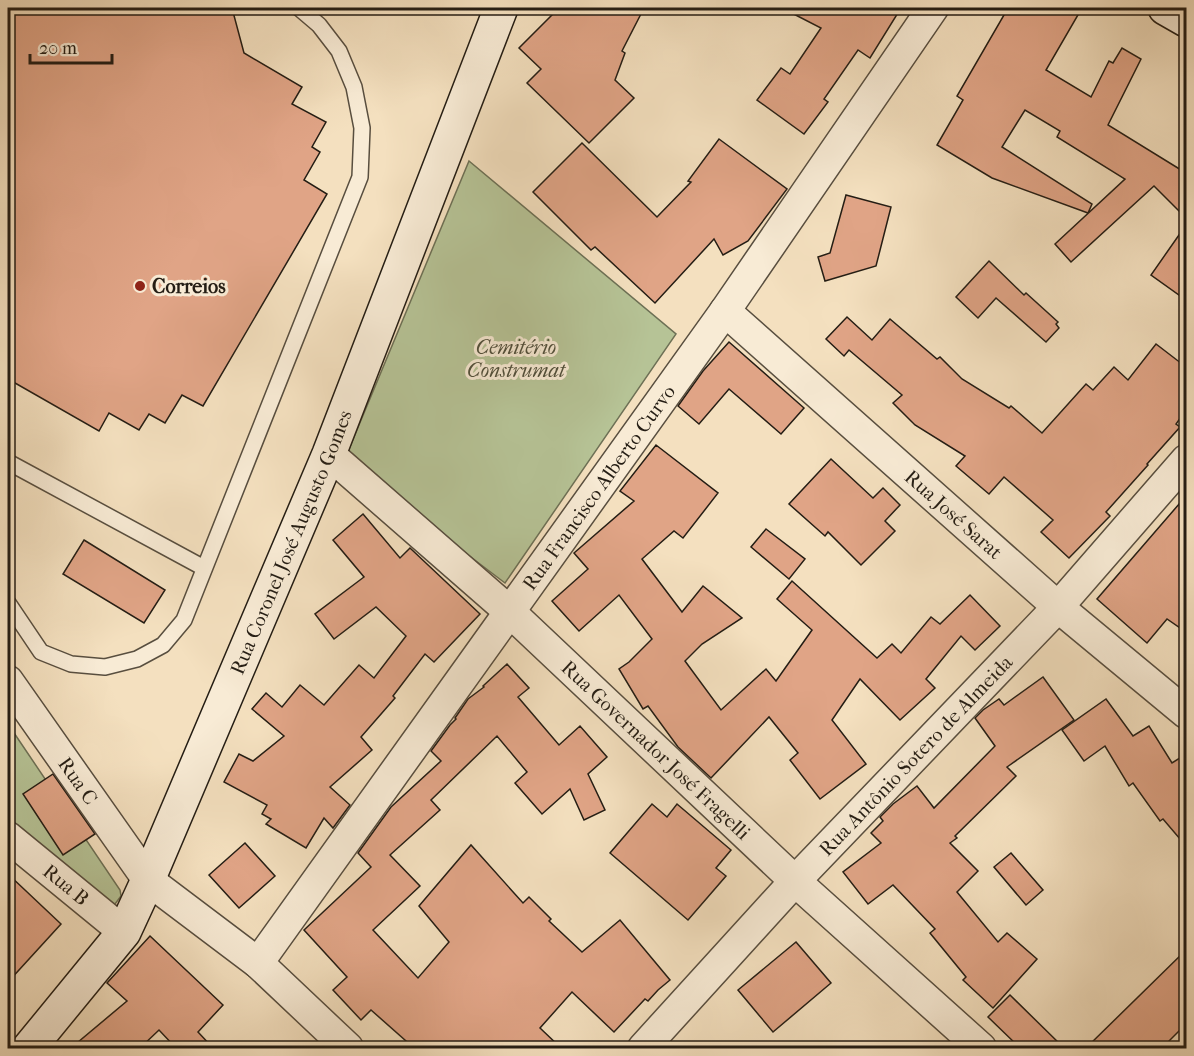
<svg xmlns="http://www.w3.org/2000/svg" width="1194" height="1056" font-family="'IM FELL French Canon',serif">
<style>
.green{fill:#b6c396;stroke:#6d7055;stroke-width:1.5}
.building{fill:#e0a486;stroke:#241d14;stroke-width:1.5}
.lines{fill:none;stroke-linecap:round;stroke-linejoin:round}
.lane-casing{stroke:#584e3f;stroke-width:18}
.street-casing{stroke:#584e3f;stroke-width:33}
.secondary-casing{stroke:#241d14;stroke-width:36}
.lane{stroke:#f8ebd5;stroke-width:15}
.street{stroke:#f8ebd5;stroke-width:30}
.secondary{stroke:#f8ebd5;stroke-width:33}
.poi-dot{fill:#8f2418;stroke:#f8ebd5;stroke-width:2}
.labels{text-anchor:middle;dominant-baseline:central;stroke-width:6;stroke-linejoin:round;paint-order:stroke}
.poi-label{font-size:20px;font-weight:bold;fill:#241d14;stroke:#f8ebd5;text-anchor:start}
.park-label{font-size:20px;font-style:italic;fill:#504f3b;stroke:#f8ebd5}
.street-label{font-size:20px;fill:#241d14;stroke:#f8ebd5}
</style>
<rect width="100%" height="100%" fill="#f4e0bf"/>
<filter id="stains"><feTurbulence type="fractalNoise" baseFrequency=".00333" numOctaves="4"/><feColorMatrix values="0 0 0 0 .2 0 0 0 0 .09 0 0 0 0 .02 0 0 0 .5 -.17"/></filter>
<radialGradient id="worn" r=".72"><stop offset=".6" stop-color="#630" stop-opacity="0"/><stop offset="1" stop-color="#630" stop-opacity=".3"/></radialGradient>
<g class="green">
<polygon points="469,161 676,334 505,583 344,461"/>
<polygon points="8,724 120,890 121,896 115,904 108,904 8,824"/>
</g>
<g class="building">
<polygon points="8,8 232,8 244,53 302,87 292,104 326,122 312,147 320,152 304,180 327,194 203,406 182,395 165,423 149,414 139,430 109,413 99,431 8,379"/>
<polygon points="559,8 644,8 622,51 625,53 615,80 634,98 589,143 527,83 541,69 519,48"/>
<polygon points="782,8 901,8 870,58 858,50 824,99 828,102 804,134 757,100 781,68 790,74 821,28"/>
<polygon points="1008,8 1082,8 1046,70 1091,97 1109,61 1113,63 1122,48 1141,59 1108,125 1186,173 1186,218 1154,186 1071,262 1055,244 1125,179 1057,137 1060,131 1025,110 1002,147 1092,204 1088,213 992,178 937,145 963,100 957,96"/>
<polygon points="719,139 787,189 748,241 723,255 714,239 655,303 595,247 591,250 533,192 582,143 657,217 691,182 688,181"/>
<polygon points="846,195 891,207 876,266 825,281 818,257 830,253"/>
<polygon points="1186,225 1186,300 1151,275"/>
<polygon points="989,261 1024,295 1026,293 1058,322 1056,324 1059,328 1046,342 996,298 978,318 956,297"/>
<polygon points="847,317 872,340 890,319 937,359 940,357 962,379 1009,408 1011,406 1042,433 1086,384 1093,390 1114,367 1128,380 1156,344 1186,367 1186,410 1176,424 1180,427 1147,464 1148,465 1106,512 1110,516 1069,558 1041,532 1053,520 1004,477 989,494 956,466 965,456 915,425 893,403 902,395 849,350 844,356 826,339"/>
<polygon points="729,342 804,408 781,434 729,389 699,424 678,406 703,371"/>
<polygon points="656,445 718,493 683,538 674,531 642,559 682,612 703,586 742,618 702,644 685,661 721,710 766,669 776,681 812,630 777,599 792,581 877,658 892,644 901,653 931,617 940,624 970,595 1000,626 975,650 961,636 926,679 935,688 900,720 860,679 832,720 866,764 820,799 790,760 798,753 769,717 711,778 678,747 648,706 643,709 619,669 629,662 652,639 619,595 579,631 552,601 588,569 574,553 634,501 620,491"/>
<polygon points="831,459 873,498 883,488 900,505 885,521 895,531 861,565 828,532 825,536 789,504"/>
<polygon points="1186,496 1186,632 1167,619 1147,643 1097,599"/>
<polygon points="363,514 400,558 410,548 480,614 434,662 425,654 393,696 395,698 361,737 372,750 330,787 350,805 333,828 324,818 306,848 266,824 271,819 262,814 267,805 224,782 239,754 253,761 284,736 252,709 266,693 282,707 300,685 324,705 359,665 374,678 406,636 376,607 334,639 315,614 364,577 333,540"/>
<polygon points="766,529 805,559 789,579 751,547"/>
<polygon points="84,540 165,590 144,623 63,574"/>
<polygon points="507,664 529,688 518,697 559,745 580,726 607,757 588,774 605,810 584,820 570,789 542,814 515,783 527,772 497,736 431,800 440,810 390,855 420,886 373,930 418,978 449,942 419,906 471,845 523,903 529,897 551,919 549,921 582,952 620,920 670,980 658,990 648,1001 645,999 614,1032 572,992 540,1028 561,1048 414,1048 371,1010 361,1020 333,990 347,977 304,930 371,867 358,853 391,807 441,761 431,751 450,725 456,719 455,718 468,699 484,687 483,686"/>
<polygon points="1043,677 1074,720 1007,767 1016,776 955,836 957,838 950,843 978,871 957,892 998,942 1007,933 1037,959 993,1008 963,980 966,977 930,933 935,929 893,885 868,904 843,872 881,843 871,833 883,821 880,817 893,804 917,786 934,808 995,746 975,718 983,710 999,699 1004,705"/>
<polygon points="1106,699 1133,736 1149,726 1172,763 1186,754 1186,846 1163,819 1160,821 1133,783 1129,786 1105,746 1084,761 1062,730"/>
<polygon points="53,774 95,834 63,855 23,794"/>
<polygon points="652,804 667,817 677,804 731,850 716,868 726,876 688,920 610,853"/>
<polygon points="245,843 275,876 239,908 209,875"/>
<polygon points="1011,853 1043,890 1026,905 994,867"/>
<polygon points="8,874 61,924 8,982"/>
<polygon points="150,936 223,1005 198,1032 213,1048 176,1048 159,1030 140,1048 71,1048 127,1001 107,983"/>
<polygon points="796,942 831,983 773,1032 738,990"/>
<polygon points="1186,950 1186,1024 1162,1048 1086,1048"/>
<polygon points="1010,995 1064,1048 1020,1048 988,1017"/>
</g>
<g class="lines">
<defs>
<g id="lane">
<polyline points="8,462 204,568"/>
<polyline points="8,603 41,652 71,664 105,667 137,659 163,645 184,620 360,177 362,128 354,87 339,51 319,25 299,8"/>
</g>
<g id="street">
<path id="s1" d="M725 311 1058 607 1186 713"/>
<path id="s2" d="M329 454 510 612 795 881 981 1048"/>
<path id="s3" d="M8 681 148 880 258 963 348 1048"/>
<path id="s4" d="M8 837 124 932"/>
<path id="s5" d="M258 963 725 311 933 8"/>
<path id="s6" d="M643 1048 795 881 1058 607 1186 460"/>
</g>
<g id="secondary">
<polyline points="1165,8 1186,20"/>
<path id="s7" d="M29 1048 124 932 148 880 329 454 501 8"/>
</g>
</defs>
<use href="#lane" class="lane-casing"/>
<use href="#street" class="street-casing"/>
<use href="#secondary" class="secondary-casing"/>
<use href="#lane" class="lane"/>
<use href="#street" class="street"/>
<use href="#secondary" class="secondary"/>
</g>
<circle class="poi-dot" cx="140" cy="286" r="6"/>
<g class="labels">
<g class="poi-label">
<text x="152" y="286">Correios</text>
</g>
<g class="park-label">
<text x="516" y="347">Cemitério<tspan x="516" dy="23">Construmat</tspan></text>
</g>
<g class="street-label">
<text stroke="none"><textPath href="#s5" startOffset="585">Rua Francisco Alberto Curvo</textPath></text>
<text stroke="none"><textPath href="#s1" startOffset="306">Rua José Sarat</textPath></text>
<text stroke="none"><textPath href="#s7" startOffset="574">Rua Coronel José Augusto Gomes</textPath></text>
<text stroke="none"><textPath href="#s2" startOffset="441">Rua Governador José Fragelli</textPath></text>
<text stroke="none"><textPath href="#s6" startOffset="400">Rua Antônio Sotero de Almeida</textPath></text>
<text stroke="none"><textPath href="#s3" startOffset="122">Rua C</textPath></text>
<text stroke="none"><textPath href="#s4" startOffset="75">Rua B</textPath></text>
</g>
</g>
<rect width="1194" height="1056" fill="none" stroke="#f4e0bf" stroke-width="30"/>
<rect x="9" y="9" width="1176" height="1038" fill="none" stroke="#241d14" stroke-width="3"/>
<rect x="15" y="15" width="1164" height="1026" fill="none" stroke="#241d14" stroke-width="1.5"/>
<path d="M30 54v9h82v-9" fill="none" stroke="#241d14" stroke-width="3"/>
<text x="39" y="54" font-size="18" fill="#241d14" stroke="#f8ebd5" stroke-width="4.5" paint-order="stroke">20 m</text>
<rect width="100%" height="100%" filter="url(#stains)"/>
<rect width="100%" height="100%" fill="url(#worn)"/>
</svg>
